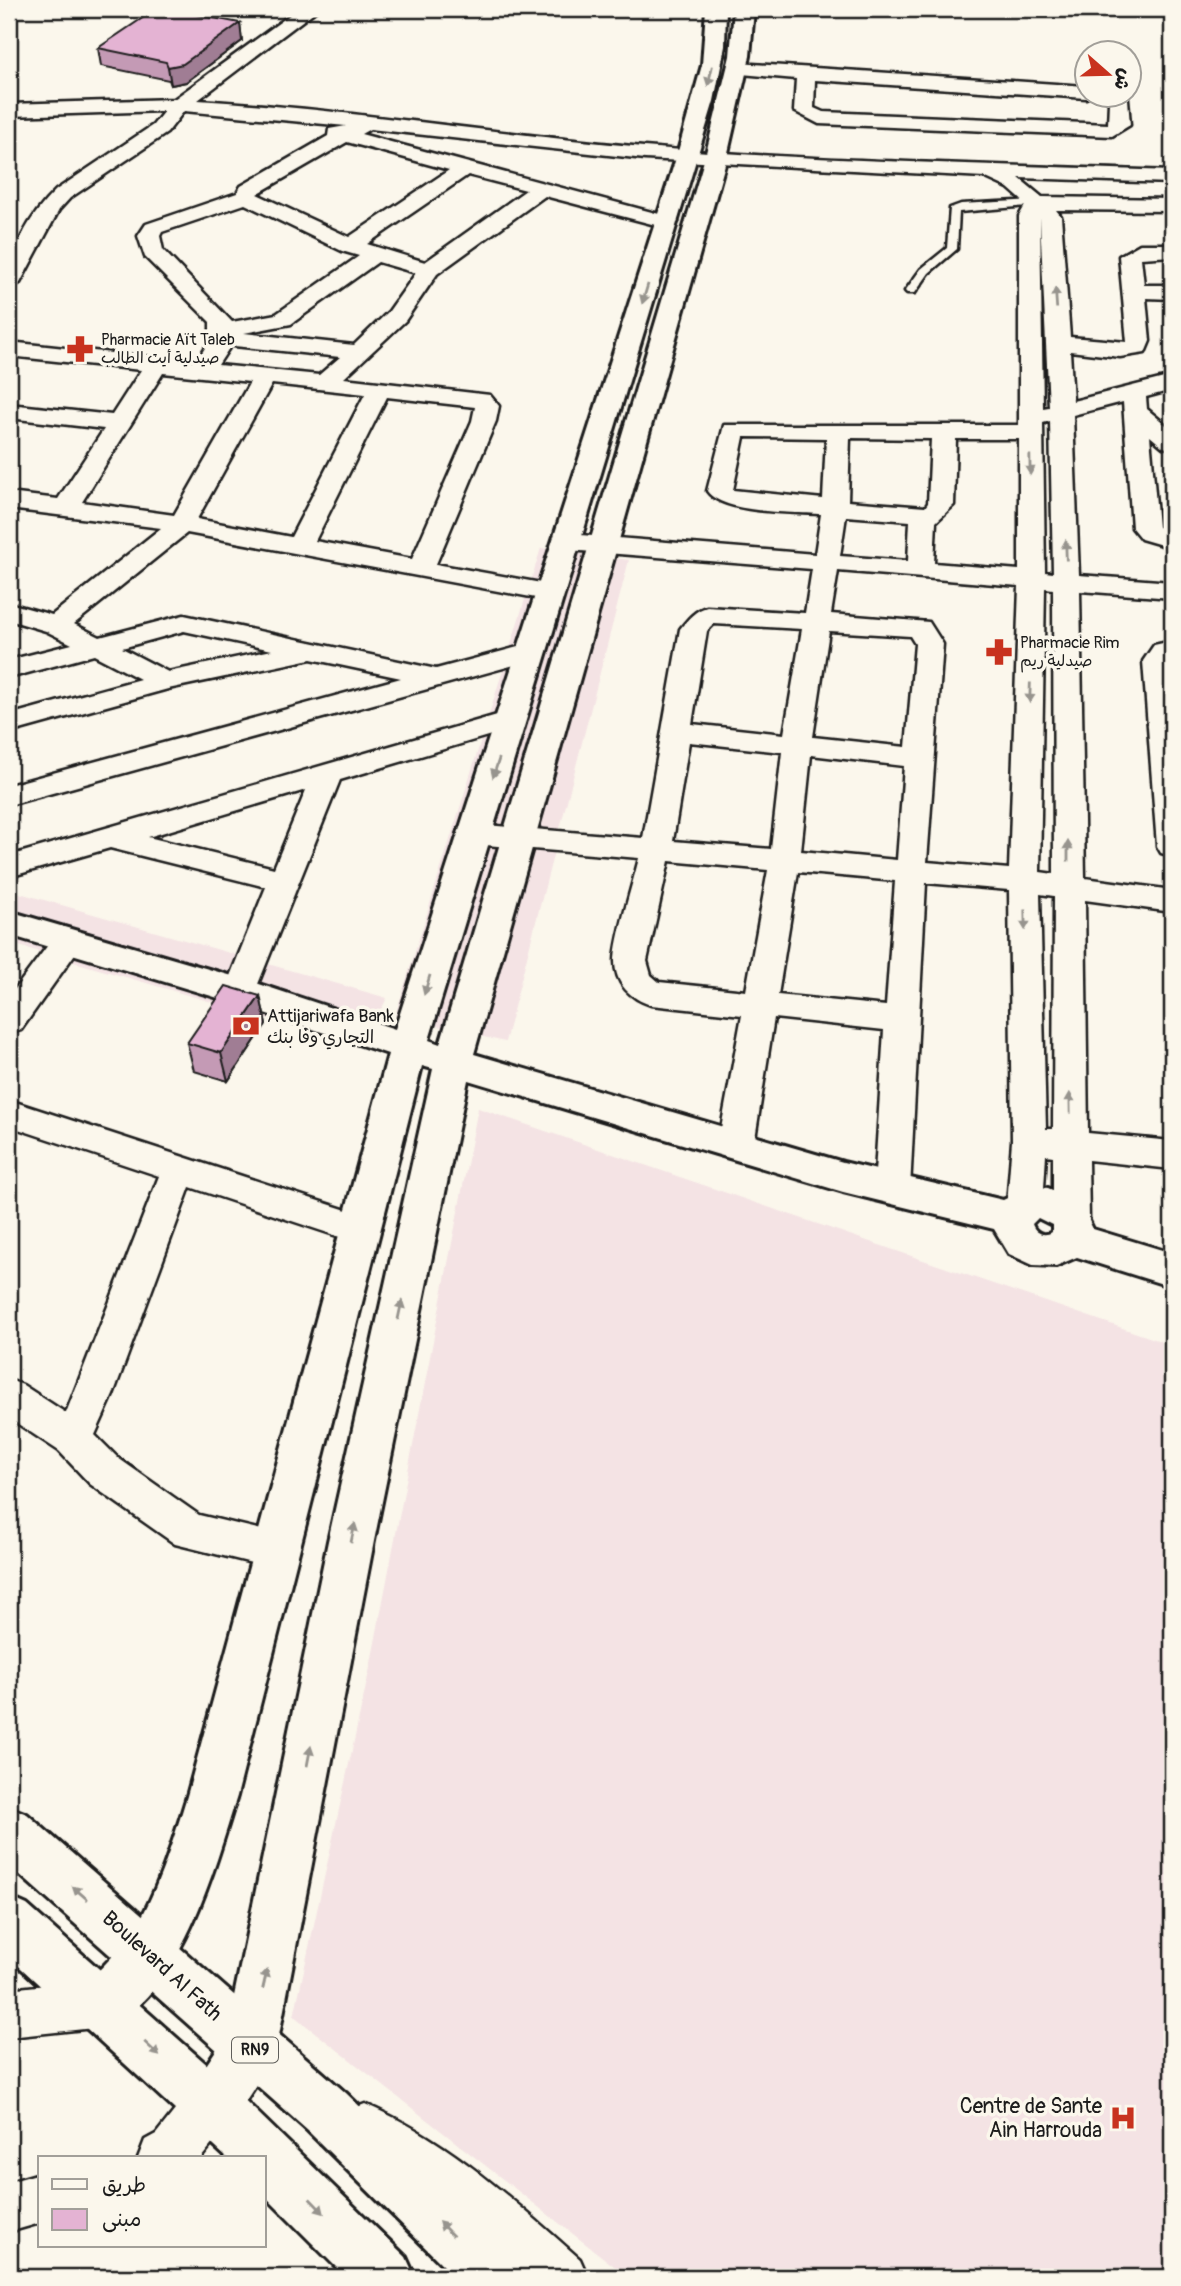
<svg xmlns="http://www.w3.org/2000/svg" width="1181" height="2286" font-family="Pangolin,'Playpen Sans Arabic',sans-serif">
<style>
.built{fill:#f4e3e4}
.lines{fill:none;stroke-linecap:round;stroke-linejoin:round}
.lane-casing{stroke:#1c1c1c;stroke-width:5}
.street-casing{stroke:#1c1c1c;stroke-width:5}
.secondary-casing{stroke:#1c1c1c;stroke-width:6}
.highway-casing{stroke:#1c1c1c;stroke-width:6}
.lane{fill:#fbf7ec;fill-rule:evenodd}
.street{fill:#fbf7ec;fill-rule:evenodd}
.secondary{fill:#fbf7ec;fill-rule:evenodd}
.highway{fill:#fbf7ec;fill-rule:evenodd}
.wall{fill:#c49ab5;stroke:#1c1c1c;stroke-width:2}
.shaded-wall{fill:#a07d94;stroke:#1c1c1c;stroke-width:2}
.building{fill:#e4b3d3;stroke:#1c1c1c;stroke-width:2}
.oneway{fill:#97948e}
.labels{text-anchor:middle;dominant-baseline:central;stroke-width:7;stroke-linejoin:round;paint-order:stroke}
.far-poi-label{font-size:16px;fill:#1c1c1c;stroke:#fbf7ec;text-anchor:start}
.shield{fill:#fbf7ec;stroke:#5f5e5a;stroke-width:2}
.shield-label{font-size:16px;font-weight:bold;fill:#1c1c1c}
.poi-label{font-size:18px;fill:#1c1c1c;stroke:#fbf7ec;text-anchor:start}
.near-street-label{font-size:21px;fill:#1c1c1c;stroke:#fbf7ec}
.near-poi-label{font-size:21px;fill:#1c1c1c;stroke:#fbf7ec;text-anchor:end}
</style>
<rect width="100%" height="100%" fill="#fbf7ec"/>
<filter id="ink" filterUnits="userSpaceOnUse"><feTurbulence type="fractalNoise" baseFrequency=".0143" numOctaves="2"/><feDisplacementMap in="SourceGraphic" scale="14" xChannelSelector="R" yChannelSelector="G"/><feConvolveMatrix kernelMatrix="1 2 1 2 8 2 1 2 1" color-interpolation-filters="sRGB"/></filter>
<g filter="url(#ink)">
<g class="built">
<polygon points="541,548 629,560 505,1042 395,1016"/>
<polygon points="9,890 387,998 363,1046 9,943"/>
<polygon points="478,1108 1172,1345 1172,2277 628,2277 294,2016 371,1663"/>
</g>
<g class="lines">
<defs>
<polygon id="lane" points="1035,200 1039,201 1039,205 959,212 957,249 929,273 915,293 907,293 905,291 921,269 947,248 950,208 961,204"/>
<g id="street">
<path d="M298 9H318L198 100C347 109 494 134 644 147 819 162 996 164 1172 171V183L1019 178 1042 197 1172 199V211L1056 210 1061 216 1070 337 1127 342 1119 256 1140 244H1172V256L1141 258 1144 285H1172V299L1146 298 1150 341 1145 353 1120 357 1070 351 1073 401 1172 376V390L1146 397 1147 409 1172 430V449L1163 447 1150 436 1158 527 1172 532V548L1141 539 1132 528 1123 402 1073 415 1079 575 1172 582V598L1080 591 1085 878 1172 890V912L1085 900 1088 1133 1172 1141V1169L1088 1160 1089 1220 1084 1230 1071 1235 1058 1230 1053 1220V1156L1046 1155 1043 1204 1038 1214 1025 1218 1012 1214 1007 1204 1012 1141 1009 890 926 883 910 1189 905 1199 892 1203 879 1199 874 1189 884 1030 774 1018 754 1145 748 1155 736 1159 724 1155 718 1145 742 1015 651 1005C631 999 615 984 615 961 615 940 633 883 639 858L474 844 463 841 459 834 463 827 474 824 643 838 680 629C688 619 695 610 707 607L805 613 812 569 568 550 559 547 555 542 559 537 568 534 815 554 821 514C794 512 723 514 707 491L724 425H1019V216L1026 204 1008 188 984 177 645 159 370 129 361 134 674 218 678 222 667 228 545 196 437 274 405 321 344 378 490 395 499 406 496 421 436 564 552 585 561 587 565 593 561 599 552 601 187 533 74 624 100 637 184 615 436 669 533 643 543 645 547 651 543 657 9 805V785L401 678 311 659 168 689 9 733V715L140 679 94 655 9 678V660L72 644 46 631 9 620V603L52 615 161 528 9 509V493L58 499 104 429 9 418V404L112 415 141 370 9 356V342L196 362 210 340V322L145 257 138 236 146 224 237 193 241 186 328 136 329 129 346 126 184 111 167 133 70 198 59 210 20 283 9 290C7 254 30 215 56 190L153 125 164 111 9 116V104L174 99ZM347 142 449 170 349 237 257 194ZM468 175 526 190 425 262 367 244ZM245 204 342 251 359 256 276 314 232 322 163 250 160 236 162 232ZM1040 217 1049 407 1043 408ZM378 262 416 273 389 311 354 345 244 333 291 324ZM231 345 234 346 340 357 319 375 218 365ZM163 373 250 382 174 515 82 502ZM272 384 365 394 291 537 197 519ZM387 397 475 407 472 421 412 559 315 541ZM1050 421 1053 573 1045 572 1043 423ZM744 437 826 438 823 499 733 490ZM850 438 931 439 928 503 925 507 848 501ZM956 439H1019V570L934 563 936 522 954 505ZM846 516 910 521 908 561 840 556ZM838 571 1019 586 1009 869 927 862 943 644 929 622 831 614ZM1045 588 1053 589 1054 874 1040 872ZM714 624 802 629 784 734 692 724 707 631ZM184 631 272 650 168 672 122 648ZM829 631 910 636 915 644 906 747 813 737ZM689 742 782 752 771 849 673 841ZM811 755 904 766 897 860 801 851ZM669 861 768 870 746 991 659 982 651 975 647 961ZM798 872 895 881 886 1006 778 995ZM1040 894 1054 896 1053 1129H1046Z"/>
<polygon points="737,63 1086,86 1086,94 1094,94 1086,98 815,80 814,108 823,112 1108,124 1109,102 1100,94 1124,94 1128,99 1130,125 1112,136 819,124 794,111 796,79 730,73 728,69 730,65"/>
<polygon points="1172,641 1171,661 1172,856 1161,853 1157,846 1143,661 1154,645"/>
<path d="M511 711 521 714 525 720 521 726 340 780 252 999 240 1003 228 999 224 991 266 887 110 848 9 877V856ZM306 790 274 868 148 837Z"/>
<polygon points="68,930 79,933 84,941 21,1030 9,1033 9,997 57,933"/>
<polygon points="9,1100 374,1219 379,1229 374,1239 361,1244 190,1187 113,1395 95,1435 118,1458 199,1515 291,1537 297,1550 291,1563 276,1569 175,1544 90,1484 59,1451 9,1418 9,1380 23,1385 66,1413 159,1176 9,1126"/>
<polygon points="103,1979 120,1986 127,2003 120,2020 103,2027 9,2037 9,1989"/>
<polygon points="212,2079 230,2086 237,2104 230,2122 201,2158 138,2158 145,2140 156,2134 194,2086"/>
<path d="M365 2104C448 2139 513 2200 580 2259L588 2277H523L426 2195 347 2147 340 2129 347 2111Z"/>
<polygon points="40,2173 40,2223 9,2232 9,2182"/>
</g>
<path id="secondary" d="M706 9H726L725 46 714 101 429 1040 440 1044 705 157 730 56 734 9H754L750 56 727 157 474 1054 843 1162 1003 1200 1033 1186 1048 1188 1080 1202 1093 1229 1172 1253V1287L1077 1257 1056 1266 1033 1265 1009 1254 994 1229 843 1192 468 1080 374 1541 277 2046 269 2065 231 2123 212 2131 193 2123 185 2104 193 2085 226 2035 328 1541 433 1069 422 1066 237 1796C214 1870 180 1997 103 2029L84 2022 77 2003C88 1975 113 1960 130 1936 155 1901 174 1838 187 1796L388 1054 228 1001 9 935V911L253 982 395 1029 677 155 702 65ZM1038 1218 1052 1225V1232C1044 1237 1035 1233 1032 1224Z"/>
<g id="highway">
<polygon points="9,1807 27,1814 346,2093 515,2257 524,2277 455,2277 308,2131 9,1865"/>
<polygon points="9,1897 27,1905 221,2077 406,2257 415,2277 346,2277 264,2195 264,2158 227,2158 9,1957"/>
</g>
</defs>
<use href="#lane" class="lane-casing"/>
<use href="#street" class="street-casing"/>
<use href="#secondary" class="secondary-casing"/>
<use href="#highway" class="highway-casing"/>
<use href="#lane" class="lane"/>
<use href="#street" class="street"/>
<use href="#secondary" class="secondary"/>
<use href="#highway" class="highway"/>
</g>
<g class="wall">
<polygon points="240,23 242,41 186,82 171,85 169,80 101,66 98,48"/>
<polygon points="260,996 266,1024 228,1081 194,1071 187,1043"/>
</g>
<g class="shaded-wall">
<polygon points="240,23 242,41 186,82 171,85 168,67"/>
<polygon points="260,996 266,1024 228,1081 221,1053"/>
</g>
<g class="building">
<polygon points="156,9 166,9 240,23 183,64 168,67 166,62 98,48"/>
<polygon points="226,986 260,996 221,1053 187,1043"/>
</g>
<defs><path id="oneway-solid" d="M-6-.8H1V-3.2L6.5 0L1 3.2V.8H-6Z" transform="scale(1.75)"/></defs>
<g class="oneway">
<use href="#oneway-solid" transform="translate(710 76) rotate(103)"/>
<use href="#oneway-solid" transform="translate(645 294) rotate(107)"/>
<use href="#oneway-solid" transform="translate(1056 298) rotate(-94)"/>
<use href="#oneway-solid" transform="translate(1030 465) rotate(89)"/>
<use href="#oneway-solid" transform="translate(1066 550) rotate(-92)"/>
<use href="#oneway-solid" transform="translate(1030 693) rotate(92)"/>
<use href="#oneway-solid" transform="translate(496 768) rotate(108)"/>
<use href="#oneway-solid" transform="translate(1068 851) rotate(-90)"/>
<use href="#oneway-solid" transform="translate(1025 920) rotate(89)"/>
<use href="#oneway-solid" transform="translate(427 985) rotate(107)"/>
<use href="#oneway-solid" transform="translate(1070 1103) rotate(-91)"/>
<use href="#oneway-solid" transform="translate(400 1310) rotate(-78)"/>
<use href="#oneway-solid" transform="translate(353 1533) rotate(-78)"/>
<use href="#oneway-solid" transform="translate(309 1756) rotate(-79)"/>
<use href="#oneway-solid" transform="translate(80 1893) rotate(-139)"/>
<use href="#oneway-solid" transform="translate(265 1979) rotate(-77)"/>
<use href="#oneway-solid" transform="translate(152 2049) rotate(43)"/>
<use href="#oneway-solid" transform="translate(317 2206) rotate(46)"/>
<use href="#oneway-solid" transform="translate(446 2229) rotate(-135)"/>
</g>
</g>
<defs>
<symbol id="pharmacy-bare" viewBox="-9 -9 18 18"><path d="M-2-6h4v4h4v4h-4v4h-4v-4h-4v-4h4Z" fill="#c8321e" stroke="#fbf7ec" stroke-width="2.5" paint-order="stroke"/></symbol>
<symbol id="bank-bare" viewBox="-9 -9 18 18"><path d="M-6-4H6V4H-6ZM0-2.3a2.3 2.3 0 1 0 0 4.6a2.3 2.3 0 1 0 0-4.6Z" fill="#c8321e" stroke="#fbf7ec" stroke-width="2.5" paint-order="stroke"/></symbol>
<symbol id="hospital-bare" viewBox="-9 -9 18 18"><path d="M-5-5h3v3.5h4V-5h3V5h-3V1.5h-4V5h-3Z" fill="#c8321e" stroke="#fbf7ec" stroke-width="2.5" paint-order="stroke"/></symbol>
</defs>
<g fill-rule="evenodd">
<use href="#pharmacy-bare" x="61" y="330" width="38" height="38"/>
<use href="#pharmacy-bare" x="980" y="633" width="38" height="38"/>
<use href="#bank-bare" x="227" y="1007" width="38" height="38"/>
<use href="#hospital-bare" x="1104" y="2099" width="38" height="38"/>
</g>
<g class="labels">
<g class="far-poi-label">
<text x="101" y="340">Pharmacie Aït Taleb<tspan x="101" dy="18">صيدلية أيت الطالب</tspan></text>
<text x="1020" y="643">Pharmacie Rim<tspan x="1020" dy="18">صيدلية ريم</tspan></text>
</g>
<rect class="shield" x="232" y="2037.5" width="46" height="25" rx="5"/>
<g class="shield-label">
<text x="255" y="2050">RN9</text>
</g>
<g class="poi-label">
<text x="267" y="1016">Attijariwafa Bank<tspan x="267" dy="21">التجاري وفا بنك</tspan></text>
</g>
<g class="near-street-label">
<text transform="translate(162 1966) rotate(42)">Boulevard Al Fath</text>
</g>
<g class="near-poi-label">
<text x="1102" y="2106">Centre de Sante<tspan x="1102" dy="24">Ain Harrouda</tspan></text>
</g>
</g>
<rect width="1181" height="2286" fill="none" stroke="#fbf7ec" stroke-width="35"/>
<rect x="18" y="18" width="1146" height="2251" fill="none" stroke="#1c1c1c" stroke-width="2.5" filter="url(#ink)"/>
<rect x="38" y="2156" width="228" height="91" fill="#fbf7ec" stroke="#a29f99" stroke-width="2"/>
<rect x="52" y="2179" width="35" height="10" fill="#fbf7ec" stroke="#a29f99" stroke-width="2"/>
<text x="102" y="2192" font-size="21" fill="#1c1c1c">طريق</text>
<rect x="52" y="2209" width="35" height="21" fill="#e4b3d3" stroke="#a29f99" stroke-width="2"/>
<text x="102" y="2226" font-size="21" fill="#1c1c1c">مبنى</text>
<g transform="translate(1108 74) rotate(110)"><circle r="33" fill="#fbf7ec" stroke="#a29f99" stroke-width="2"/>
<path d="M0-5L12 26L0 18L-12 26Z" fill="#c8321e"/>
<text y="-10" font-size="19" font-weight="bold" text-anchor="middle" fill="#1c1c1c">ش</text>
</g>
</svg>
